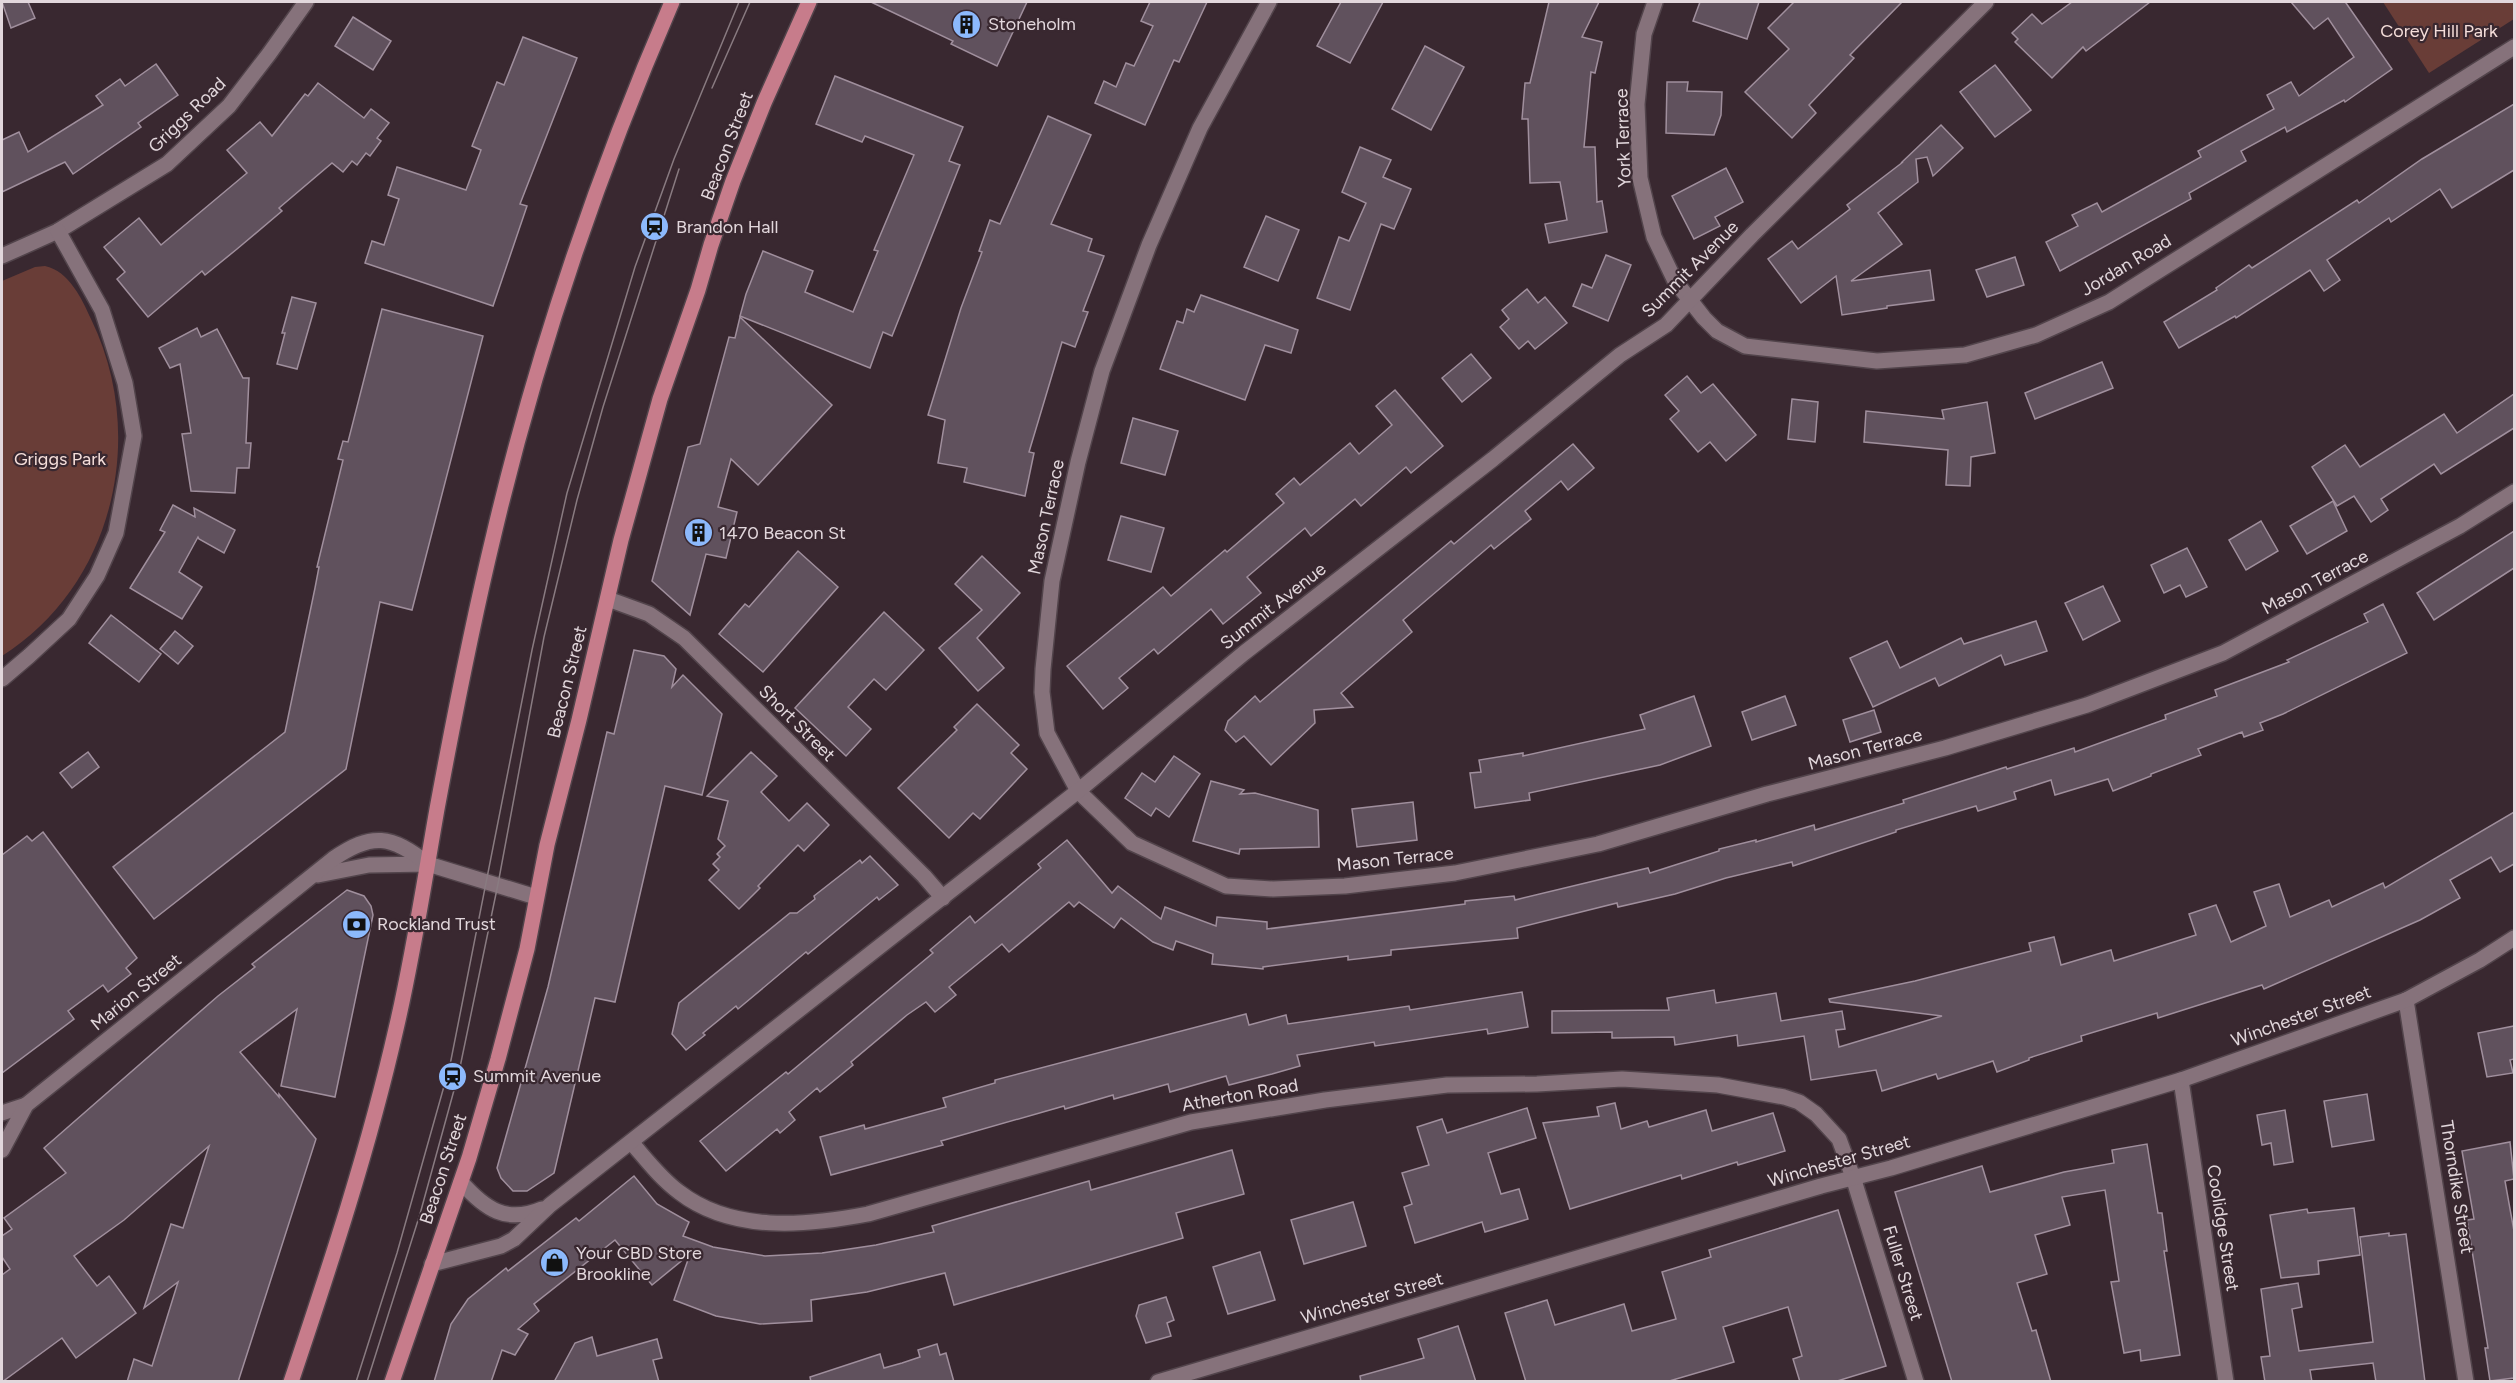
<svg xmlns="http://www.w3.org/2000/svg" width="2516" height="1383" font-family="Figtree,sans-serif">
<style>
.green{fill:#693d37}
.building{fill:#60515d;stroke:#a08f9d;stroke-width:1.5}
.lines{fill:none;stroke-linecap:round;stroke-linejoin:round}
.street-casing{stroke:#52444b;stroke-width:18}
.secondary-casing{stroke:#52444b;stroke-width:18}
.primary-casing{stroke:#52444b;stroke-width:18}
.street{stroke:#86727b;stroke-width:15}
.secondary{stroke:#86727b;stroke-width:15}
.primary{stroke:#c77c8b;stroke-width:15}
.tram{stroke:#897b81;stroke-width:1.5}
.labels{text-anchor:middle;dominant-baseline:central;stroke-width:4.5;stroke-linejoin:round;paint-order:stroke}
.poi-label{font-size:18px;fill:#e2d7dc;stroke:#392830;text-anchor:start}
.park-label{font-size:18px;fill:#f5deda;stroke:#392830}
.street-label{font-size:18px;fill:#e2d7dc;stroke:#392830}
</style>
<rect width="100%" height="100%" fill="#392830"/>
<g class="green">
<polygon points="2383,2 2514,2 2514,19 2429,73"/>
<path d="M45 266C69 271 82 299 91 319 148 436 114 585 2 656V281L35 267Z"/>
</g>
<g class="building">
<polygon points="2,2 28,2 35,18 11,28"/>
<polygon points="871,2 1027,2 997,66 951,44 953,41"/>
<polygon points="1150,2 1207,2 1179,62 1174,60 1145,125 1095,103 1104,81 1116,87 1126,63 1134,66 1153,26 1141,21"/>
<polygon points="1341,2 1383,2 1350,63 1317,46"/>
<polygon points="1549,2 1599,2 1582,37 1602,42 1595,73 1591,72 1584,147 1595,147 1597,202 1602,201 1607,232 1549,243 1545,224 1567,220 1560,182 1530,183 1528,119 1522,119 1525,83 1530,83"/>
<polygon points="1700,2 1759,2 1747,39 1693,21"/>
<polygon points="1794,2 1902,2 1850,55 1854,58 1809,105 1816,113 1792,138 1745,92 1789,49 1768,28"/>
<polygon points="2072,2 2150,2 2086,51 2083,47 2052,78 2015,42 2018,39 2012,33 2032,14 2042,24"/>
<polygon points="2291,2 2347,2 2346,3 2392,69 2345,102 2344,100 2287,132 2285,127 2241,151 2246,161 2189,193 2191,199 2060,271 2046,242 2078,226 2072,215 2097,203 2102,212 2201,157 2198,151 2274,109 2267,95 2291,82 2299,96 2354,57 2328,18 2314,29"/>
<polygon points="353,17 391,41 373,70 335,46"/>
<polygon points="523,37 577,58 520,204 527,206 493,306 365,263 372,241 384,245 399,199 388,195 397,167 466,190 481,150 472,146 497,82 504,85"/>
<polygon points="1425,46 1464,67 1431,130 1392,109"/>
<polygon points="156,64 178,95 138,123 141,127 73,174 65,162 2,192 2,140 19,132 28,152 103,105 96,96 120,79 125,86"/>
<polygon points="1995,65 2031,110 1995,137 1960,92"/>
<polygon points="835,76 963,127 949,161 960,165 892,336 883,332 870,368 740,316 746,294 763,251 813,271 805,292 853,312 878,251 874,250 914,155 865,136 862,142 816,124"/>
<polygon points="1667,82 1688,82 1687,91 1722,92 1721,115 1714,135 1666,133"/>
<polygon points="318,83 364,118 371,109 389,123 377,138 381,141 370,156 366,153 357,165 352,161 343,172 332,163 279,208 282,211 237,249 205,275 202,271 148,317 117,279 125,272 104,247 139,218 161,245 247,173 227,150 260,122 272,136 305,94 308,96"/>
<polygon points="2514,104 2514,170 2452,208 2440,189 2391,222 2389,218 2327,260 2340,280 2324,291 2310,270 2236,318 2235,316 2179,348 2164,322 2217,290 2216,288 2249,265 2252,268 2357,200 2359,203 2422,159"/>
<polygon points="1048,116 1091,135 1051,224 1092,239 1088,251 1104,256 1083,311 1088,312 1075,347 1062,342 1029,452 1034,453 1025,496 964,482 967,468 938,463 945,420 928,415 961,308 982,252 979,251 990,220 1000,224"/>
<polygon points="1941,125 1963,148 1933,176 1927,157 1916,159 1918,182 1878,213 1902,244 1851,281 1930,270 1934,300 1887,306 1887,308 1842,315 1836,276 1801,303 1768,259 1792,241 1798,249 1850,209 1847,205 1903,162 1901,163"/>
<polygon points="1360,147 1391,160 1383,177 1411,189 1394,229 1381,224 1350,310 1317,298 1339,237 1349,241 1366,203 1342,192"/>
<polygon points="1726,168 1743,202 1715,217 1720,226 1694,239 1672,196"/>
<polygon points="1266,216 1299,230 1278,281 1244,267"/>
<polygon points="1606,255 1631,265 1608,321 1573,306 1582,284 1592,288"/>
<polygon points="2015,257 2024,285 1987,297 1976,270"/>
<polygon points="1527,289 1538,303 1545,297 1567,323 1535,349 1528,341 1519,349 1500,327 1509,319 1502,310"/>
<polygon points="1201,295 1298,330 1291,353 1265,345 1245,400 1160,369 1177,321 1183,323 1187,309 1194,312"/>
<polygon points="292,297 316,303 297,369 277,364 285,333 282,333"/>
<polygon points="382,309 483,336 412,610 380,602 346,769 154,919 113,867 285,732 315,588 319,567 317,567 343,460 338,459 343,441 348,442"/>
<polygon points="740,317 832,405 758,485 731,459 718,507 737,512 726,558 706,554 690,615 652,581 688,447 700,444 729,337 735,338"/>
<polygon points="197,328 201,337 217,329 243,378 249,378 246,443 251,443 249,468 237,468 235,493 191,491 182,434 191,433 180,364 170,368 159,348"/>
<polygon points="1471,354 1491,378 1462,402 1442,378"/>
<polygon points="2102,362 2113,388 2035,419 2025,393"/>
<polygon points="1687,376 1701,393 1713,384 1756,435 1726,461 1710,442 1698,452 1670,419 1679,411 1665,395"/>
<polygon points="1395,390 1443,446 1411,473 1406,467 1361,506 1355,499 1311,536 1305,528 1247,577 1261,593 1223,624 1211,609 1158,654 1154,649 1119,678 1128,688 1103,709 1067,666 1163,587 1171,596 1225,550 1227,552 1284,503 1276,494 1294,478 1300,485 1350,443 1359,454 1392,425 1376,406"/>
<polygon points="2514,394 2514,428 2441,474 2434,464 2381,499 2388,510 2371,522 2354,496 2337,506 2312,467 2345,445 2360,467 2444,414 2457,433"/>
<polygon points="1792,399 1818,402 1815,442 1788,439"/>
<polygon points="1987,402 1995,453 1971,457 1970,486 1946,485 1948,450 1864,442 1866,411 1944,419 1942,410"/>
<polygon points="1133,418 1178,431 1165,475 1121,463"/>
<polygon points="1573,444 1594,468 1568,490 1561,481 1525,511 1531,519 1494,549 1491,545 1403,620 1412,632 1341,693 1353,707 1314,710 1315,723 1271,765 1244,736 1236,742 1225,730 1228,721 1255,696 1260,702 1451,541 1454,544"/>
<polygon points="2333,501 2347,531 2307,554 2290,526"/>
<polygon points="173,505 195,517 194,508 235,530 224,553 199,539 198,537 179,572 202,587 182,619 130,588 165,532 160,530"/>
<polygon points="1121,516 1164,528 1151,572 1108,560"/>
<polygon points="2261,521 2278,551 2246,570 2229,540"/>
<polygon points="2514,531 2514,568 2434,620 2417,593"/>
<polygon points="2187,548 2207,587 2186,597 2180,585 2164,593 2151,565"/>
<polygon points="798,551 838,587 763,672 719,634 745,604 749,607"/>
<polygon points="982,556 1020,593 977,638 1004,668 978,691 939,648 982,610 955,584"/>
<polygon points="2103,586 2120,621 2083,640 2065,603"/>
<polygon points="2383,604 2407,653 2283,714 2260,723 2263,730 2244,737 2242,732 2198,749 2201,755 2151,774 2151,776 2113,791 2108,779 2055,795 2051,780 2014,792 2016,799 1978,811 1976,806 1896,830 1896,832 1793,866 1792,862 1726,878 1675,894 1618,907 1617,903 1517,928 1518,938 1391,950 1391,955 1348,960 1348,956 1263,967 1263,969 1212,964 1213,954 1176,941 1173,950 1153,942 1121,918 1114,928 1079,902 1074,907 1069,902 1009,952 1002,944 949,987 956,995 935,1012 926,1002 907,1015 851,1062 853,1065 820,1092 817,1088 789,1112 795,1120 780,1133 777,1129 726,1171 700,1141 786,1072 788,1074 933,953 930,950 970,916 975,923 1041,868 1038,864 1067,840 1112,893 1118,886 1161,919 1165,907 1216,926 1217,917 1267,922 1267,929 1465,904 1465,901 1514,896 1515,900 1648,868 1650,873 1719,851 1719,849 1756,840 1756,842 1814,825 1815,830 1904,803 1903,800 2006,767 2007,769 2074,748 2075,752 2166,719 2165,715 2217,696 2215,690 2289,662 2287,660 2368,622 2364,614"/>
<polygon points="884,612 924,650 886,690 874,679 848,707 871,729 846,756 795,708"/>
<polygon points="111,615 161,654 139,682 89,643"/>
<polygon points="2036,621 2047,651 2005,665 2001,655 1939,686 1935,678 1873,707 1850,658 1887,641 1900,668 1961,638 1964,644"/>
<polygon points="175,631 193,646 178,664 160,649"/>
<polygon points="634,650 664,656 676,669 672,687 683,675 722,714 702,795 665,786 615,1002 595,998 555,1169 554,1173 527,1191 513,1191 501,1178 497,1168 548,987 607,732 614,734"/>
<polygon points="1694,696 1711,746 1660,765 1529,793 1530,800 1475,808 1470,773 1481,772 1479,760 1523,753 1523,756 1645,729 1640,715"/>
<polygon points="1785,696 1796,725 1752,740 1742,712"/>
<polygon points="977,704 1019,745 1011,753 1027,769 980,819 973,813 949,838 898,788 957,730 954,727"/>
<polygon points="1874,710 1881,732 1850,742 1843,720"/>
<polygon points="88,752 99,767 72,788 60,773"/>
<polygon points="751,752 777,776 761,792 789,821 807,803 829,825 804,851 798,845 758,886 760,888 739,909 709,880 719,870 713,864 720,857 717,854 725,846 718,839 728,801 707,796"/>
<polygon points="1174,756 1200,774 1169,817 1156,808 1151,816 1125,798 1142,773 1155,782"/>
<polygon points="1211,781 1244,790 1240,794 1255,793 1318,810 1319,847 1240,849 1239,854 1193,841"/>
<polygon points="1413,802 1417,840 1357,847 1352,809"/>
<polygon points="2514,812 2514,864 2500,872 2491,857 2450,880 2460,898 2420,920 2264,989 2262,985 2158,1018 2157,1013 2081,1036 2082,1041 2029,1058 2029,1060 1997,1072 1993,1061 1938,1079 1936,1074 1882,1091 1876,1070 1811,1080 1804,1036 1738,1046 1737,1035 1675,1045 1674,1037 1612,1038 1612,1032 1552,1033 1552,1011 1669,1010 1667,998 1714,990 1716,1003 1776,993 1781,1021 1842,1011 1845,1029 1836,1030 1839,1047 1942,1016 1830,1002 1829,999 1915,981 2031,951 2029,943 2054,937 2061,965 2111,950 2114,961 2196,935 2189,914 2216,905 2231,942 2266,926 2254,892 2279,884 2290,917 2329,900 2332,907 2383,883 2385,888"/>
<polygon points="43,832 137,958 126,968 131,974 108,992 103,985 68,1011 74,1019 2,1073 2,855 27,836 32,841"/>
<polygon points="870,856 898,885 879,900 877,897 808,954 806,952 738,1009 736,1006 703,1033 705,1035 686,1050 672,1034 679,1003 790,913 797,913 815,899 814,896 860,860 862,863"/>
<polygon points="347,890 364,896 371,906 373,915 335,1097 281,1086 297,1009 240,1052 279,1097 279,1094 316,1139 238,1382 127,1382 134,1359 152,1366 178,1282 144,1308 171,1224 183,1228 209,1146 124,1220 74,1256 97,1286 109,1276 136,1313 76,1358 62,1338 2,1382 2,1275 10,1269 2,1257 2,1236 12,1229 4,1218 66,1173 44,1148 218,996 255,967 252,964"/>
<polygon points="1522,992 1528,1027 1488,1034 1487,1029 1375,1046 1374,1042 1297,1055 1300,1066 1272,1074 1229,1085 1226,1076 1170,1092 1168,1084 1114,1099 1113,1095 1065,1109 1064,1106 941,1141 943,1145 831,1175 820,1137 864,1125 865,1129 946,1107 943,1098 995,1083 995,1080 1246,1014 1249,1025 1286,1015 1288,1024 1409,1006 1410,1010"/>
<polygon points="2514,1026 2514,1059 2510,1060 2513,1073 2487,1077 2478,1033"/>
<polygon points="2367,1094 2374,1140 2332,1147 2324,1101"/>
<polygon points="1615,1103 1621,1129 1647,1121 1649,1127 1706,1110 1712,1131 1773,1113 1785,1151 1738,1165 1737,1162 1682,1179 1681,1175 1570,1209 1543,1123 1599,1116 1597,1107"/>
<polygon points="1527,1108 1536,1138 1488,1153 1501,1194 1519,1189 1528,1219 1485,1232 1482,1222 1415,1243 1404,1207 1412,1204 1402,1173 1429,1165 1417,1127 1442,1119 1447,1133"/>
<polygon points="2285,1110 2293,1162 2274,1165 2271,1143 2262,1145 2257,1115"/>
<polygon points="2510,1142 2514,1179 2505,1181 2514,1231 2514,1378 2490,1381 2485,1348 2488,1348 2467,1220 2474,1219 2462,1151"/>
<polygon points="2147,1144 2158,1213 2162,1213 2167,1251 2164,1251 2180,1355 2141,1361 2140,1350 2124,1353 2111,1282 2119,1281 2105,1190 2062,1197 2070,1225 2035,1235 2047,1274 2017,1283 2032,1331 2036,1330 2051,1382 1952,1382 1895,1192 1982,1166 1990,1192 2064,1172 2114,1163 2112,1150"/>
<polygon points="1232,1150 1244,1194 1176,1213 1183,1238 954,1305 945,1273 867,1292 811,1300 812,1321 760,1324 716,1316 674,1300 690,1254 652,1285 615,1240 534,1304 539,1311 518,1329 528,1334 515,1355 502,1350 491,1382 434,1382 451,1324 468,1299 506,1268 508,1271 576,1218 579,1221 634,1176 657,1204 689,1222 683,1236 713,1247 765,1256 822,1253 876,1245 934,1232 932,1226 1089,1181 1091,1190"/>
<polygon points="1353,1202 1366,1246 1304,1264 1291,1220"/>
<polygon points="2354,1208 2360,1255 2318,1261 2319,1274 2281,1278 2270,1215 2307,1209 2308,1213"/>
<polygon points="1838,1210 1886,1366 1834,1382 1800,1382 1793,1359 1802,1356 1788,1307 1723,1327 1734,1362 1666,1382 1526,1382 1505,1313 1547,1300 1555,1325 1624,1304 1632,1331 1676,1319 1662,1272 1711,1257 1709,1250"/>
<polygon points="2389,1233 2389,1236 2406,1234 2425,1382 2376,1382 2373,1363 2310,1370 2312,1382 2265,1382 2261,1357 2270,1356 2261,1289 2298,1283 2302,1307 2292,1309 2299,1351 2373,1342 2360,1237"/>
<polygon points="1260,1252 1275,1300 1228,1314 1213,1267"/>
<polygon points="1166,1297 1174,1320 1167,1323 1171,1336 1146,1343 1136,1316 1139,1305"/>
<polygon points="1458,1326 1476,1382 1361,1382 1360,1376 1424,1358 1418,1339"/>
<polygon points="592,1337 597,1356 657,1339 662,1358 653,1360 659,1382 554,1382 575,1343"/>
<polygon points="937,1344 940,1355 946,1353 954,1382 811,1382 810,1377 880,1354 884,1368 902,1363 920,1357 918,1350"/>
</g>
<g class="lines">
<defs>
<g id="street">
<polyline points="1269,2 1200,128 1149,245 1102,371 1078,462 1052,581 1043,669 1042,692 1047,733 1078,791 1132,843 1226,886 1273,889 1345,886 1455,873 1598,844 1767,794 1945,748 2087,705 2223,653 2460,526 2514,492"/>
<polyline points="1655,2 1644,34 1637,104 1640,178 1654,237 1675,281 1704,318 1717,331 1745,346 1877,361 1965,355 2036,335 2109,302 2514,47"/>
<polyline points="2,256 58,231 167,164 229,106 269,54 306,2"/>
<polyline points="608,599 649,614 684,638 924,876 943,898"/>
<polyline points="2,679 29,656 69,619 97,576 116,533 134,436 125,383 102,310 58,231"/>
<polyline points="2181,1080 2226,1382"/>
<path d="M631 1142C646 1159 660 1178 679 1192 732 1233 806 1226 868 1214L1191 1122 1325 1100 1447 1085 1537 1084 1622 1079 1718 1085 1784 1097 1799 1102 1816 1114 1839 1139 1853 1177"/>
</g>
<g id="secondary">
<polyline points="318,875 369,865 428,864 536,897"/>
<polyline points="2406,1000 2466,1382"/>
<polyline points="2,1113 26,1105"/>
<path d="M2 1150 26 1105 333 859C372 832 391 835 428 864"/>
<polyline points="1853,1177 1916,1382"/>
<path d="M461 1182C485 1209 506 1224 542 1209"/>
<polyline points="432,1264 501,1246 514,1239 550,1205 1078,791 1244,653 1493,459 1620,355 1666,325 1752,235 1986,2"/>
<polyline points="1158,1382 1821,1186 1891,1168 2181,1080 2406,1000 2480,960 2514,938"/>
</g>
<g id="primary">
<path d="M291 1382C330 1266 369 1148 396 1029 413 957 424 883 437 809 454 717 472 625 494 534 537 352 598 173 672 2"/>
<polyline points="392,1382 469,1158 498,1059 527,949 547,845 579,720 621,540 660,399 698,290 711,245 733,181 764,103 809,2"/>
</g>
</defs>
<use href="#street" class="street-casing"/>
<use href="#secondary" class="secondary-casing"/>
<use href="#primary" class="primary-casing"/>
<use href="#street" class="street"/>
<use href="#secondary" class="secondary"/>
<use href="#primary" class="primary"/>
<g class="tram">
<polyline points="712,88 750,2"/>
<polyline points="356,1382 397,1253 450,1065 532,650 567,493 635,267 674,159 739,2"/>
<polyline points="367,1382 420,1214 459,1072 498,884 544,637 577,500 603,407 679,169"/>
</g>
</g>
<defs>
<symbol id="building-disc" viewBox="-11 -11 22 22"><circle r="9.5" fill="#8cb9fc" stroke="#392830"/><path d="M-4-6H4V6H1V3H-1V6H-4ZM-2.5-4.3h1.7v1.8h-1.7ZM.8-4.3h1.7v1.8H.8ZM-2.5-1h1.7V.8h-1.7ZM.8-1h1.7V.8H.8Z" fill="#111"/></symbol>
<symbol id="station-disc" viewBox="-11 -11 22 22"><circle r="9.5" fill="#8cb9fc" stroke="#392830"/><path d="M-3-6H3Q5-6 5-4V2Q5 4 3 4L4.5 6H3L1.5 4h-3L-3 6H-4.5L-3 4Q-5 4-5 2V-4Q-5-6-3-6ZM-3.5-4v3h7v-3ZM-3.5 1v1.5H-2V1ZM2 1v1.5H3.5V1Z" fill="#111"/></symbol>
<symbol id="bank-disc" viewBox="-11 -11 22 22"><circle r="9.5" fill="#8cb9fc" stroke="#392830"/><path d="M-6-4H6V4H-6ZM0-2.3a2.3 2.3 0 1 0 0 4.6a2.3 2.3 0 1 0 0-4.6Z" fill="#111"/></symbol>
<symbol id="shop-disc" viewBox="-11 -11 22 22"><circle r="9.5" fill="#8cb9fc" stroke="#392830"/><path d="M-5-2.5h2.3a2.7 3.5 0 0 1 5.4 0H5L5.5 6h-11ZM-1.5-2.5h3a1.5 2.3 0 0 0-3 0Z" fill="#111"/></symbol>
</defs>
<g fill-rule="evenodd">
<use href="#building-disc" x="950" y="8" width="33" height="33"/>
<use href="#station-disc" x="638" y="210" width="33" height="33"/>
<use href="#building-disc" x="682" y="516" width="33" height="33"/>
<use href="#bank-disc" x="340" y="908" width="33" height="33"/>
<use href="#station-disc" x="436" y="1060" width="33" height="33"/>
<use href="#shop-disc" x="538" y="1246" width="33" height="33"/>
</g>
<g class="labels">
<g class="poi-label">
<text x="988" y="24">Stoneholm</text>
<text x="676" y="227">Brandon Hall</text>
<text x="719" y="533">1470 Beacon St</text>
<text x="377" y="924">Rockland Trust</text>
<text x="473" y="1076">Summit Avenue</text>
<text x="576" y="1253">Your CBD Store<tspan x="576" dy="21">Brookline</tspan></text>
</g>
<g class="park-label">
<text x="2439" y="31">Corey Hill Park</text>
<text x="60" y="459">Griggs Park</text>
</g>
<g class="street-label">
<text transform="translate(187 115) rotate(-44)">Griggs Road</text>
<text transform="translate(1623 138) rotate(-92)">York Terrace</text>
<text transform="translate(727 146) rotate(-69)">Beacon Street</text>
<text transform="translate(2126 265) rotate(-31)">Jordan Road</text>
<text transform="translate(1690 269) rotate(-45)">Summit Avenue</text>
<text transform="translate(1046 517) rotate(-78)">Mason Terrace</text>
<text transform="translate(2315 582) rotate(-28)">Mason Terrace</text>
<text transform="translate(1273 606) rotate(-38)">Summit Avenue</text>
<text transform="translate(567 682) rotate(-76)">Beacon Street</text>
<text transform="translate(797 723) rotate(45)">Short Street</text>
<text transform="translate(1865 749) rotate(-15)">Mason Terrace</text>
<text transform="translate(1395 859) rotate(-6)">Mason Terrace</text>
<text transform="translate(136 992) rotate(-39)">Marion Street</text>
<text transform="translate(2301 1016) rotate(-20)">Winchester Street</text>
<text transform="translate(1240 1095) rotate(-10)">Atherton Road</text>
<text transform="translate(1839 1161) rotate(-16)">Winchester Street</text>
<text transform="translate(443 1169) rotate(-72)">Beacon Street</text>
<text transform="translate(2457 1187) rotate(81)">Thorndike Street</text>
<text transform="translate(2223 1228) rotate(81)">Coolidge Street</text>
<text transform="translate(1903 1273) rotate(73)">Fuller Street</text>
<text transform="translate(1372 1298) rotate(-16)">Winchester Street</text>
</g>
</g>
<rect width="2516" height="1383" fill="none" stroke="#e2d7dc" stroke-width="6"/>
</svg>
